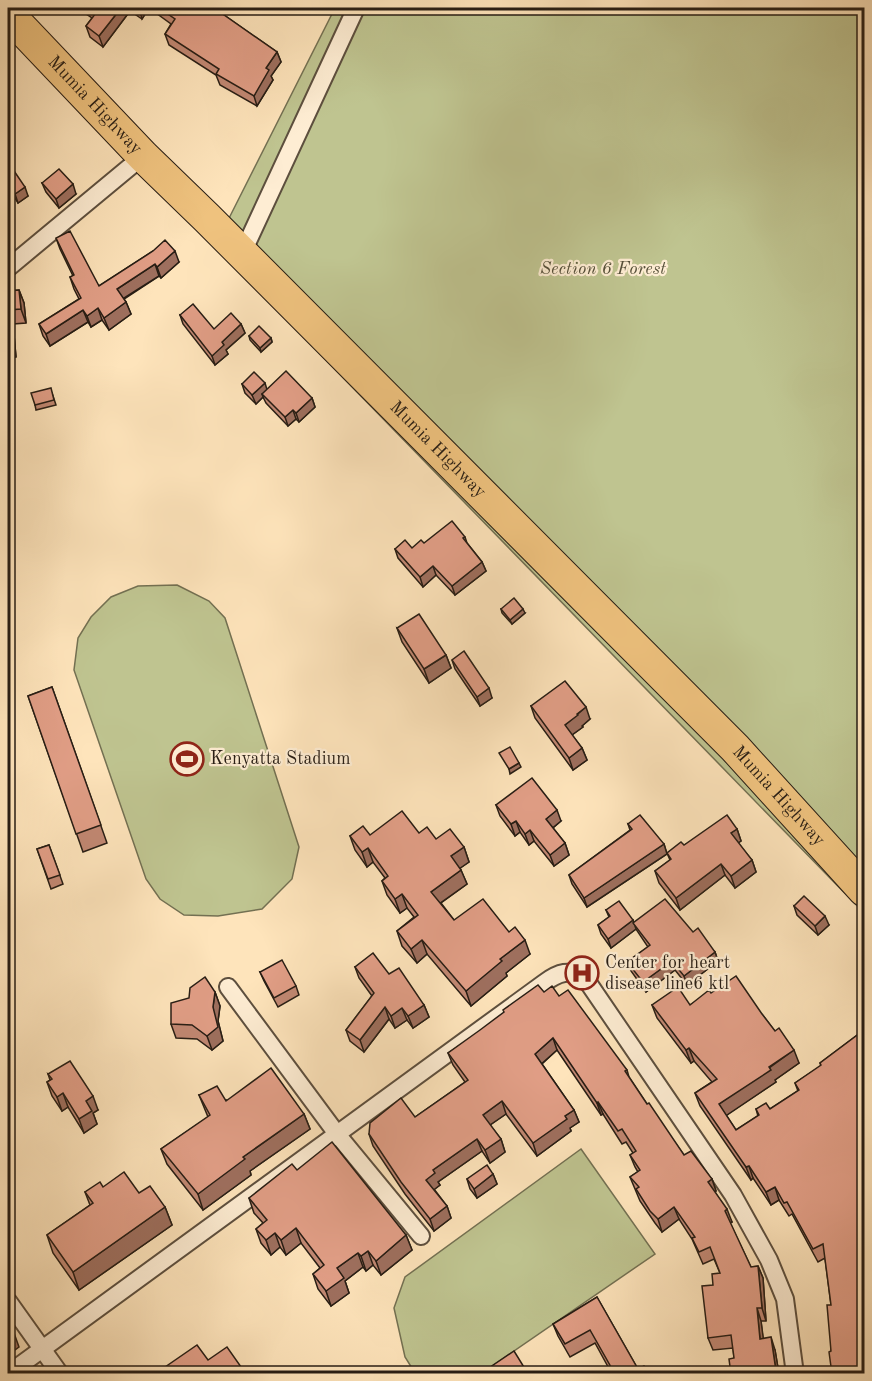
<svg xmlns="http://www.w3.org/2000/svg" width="872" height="1381" font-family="'Old Standard TT',serif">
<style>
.green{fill:#bfc490;stroke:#737052;stroke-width:1.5}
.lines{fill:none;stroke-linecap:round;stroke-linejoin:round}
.street-casing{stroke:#5d4f3e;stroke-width:20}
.highway-casing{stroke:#271d14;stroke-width:34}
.street{stroke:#feedd3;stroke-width:16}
.highway{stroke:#efc27e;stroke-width:32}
.wall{fill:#c28873;stroke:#271d14;stroke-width:1.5}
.shaded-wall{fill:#9e6f5e;stroke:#271d14;stroke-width:1.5}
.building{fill:#e19e86;stroke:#271d14;stroke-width:1.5}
.labels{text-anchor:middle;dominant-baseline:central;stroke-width:4.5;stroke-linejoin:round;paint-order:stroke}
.street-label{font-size:18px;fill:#271d14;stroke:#feedd3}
.park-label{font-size:18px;font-style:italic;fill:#554f39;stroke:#feedd3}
.poi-label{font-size:18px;fill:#271d14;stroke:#feedd3;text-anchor:start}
</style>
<rect width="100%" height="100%" fill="#fee4bb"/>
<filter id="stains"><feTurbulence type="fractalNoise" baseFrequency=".00333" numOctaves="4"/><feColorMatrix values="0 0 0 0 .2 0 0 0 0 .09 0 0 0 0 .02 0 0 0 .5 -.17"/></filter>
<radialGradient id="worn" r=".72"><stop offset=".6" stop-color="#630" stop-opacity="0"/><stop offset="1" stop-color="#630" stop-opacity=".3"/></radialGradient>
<g class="green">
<polygon points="335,8 864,8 864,913 215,246"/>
<polygon points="177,585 209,601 225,618 299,847 292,879 262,909 218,916 184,915 160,899 146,879 74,670 78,638 91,617 111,597 138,586"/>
<polygon points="581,1149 655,1254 482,1373 415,1373 405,1357 394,1308 405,1277"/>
</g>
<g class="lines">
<defs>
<g id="street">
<polyline points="242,254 356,8"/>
<polyline points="8,268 143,156"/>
<polyline points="228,987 337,1134 421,1236"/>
<polyline points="8,1301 60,1374"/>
<path d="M8 1374 544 983C559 972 569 969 585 978L733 1195 769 1260 785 1299 795 1374"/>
</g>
<g id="highway">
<path id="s1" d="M8 14 143 156 207 218 735 748 864 890"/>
</g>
</defs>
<use href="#street" class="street-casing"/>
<use href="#highway" class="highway-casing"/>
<use href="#street" class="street"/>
<use href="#highway" class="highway"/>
</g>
<g class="wall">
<polygon points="77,8 214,8 277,52 281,62 271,76 273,80 257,106 220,85 216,75 169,45 165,34 171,24 149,8 142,19 130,11 103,47 90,37 86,26 92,18"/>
<polygon points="8,103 14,119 8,122"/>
<polygon points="8,156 9,161 8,162 28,196 18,203 8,187"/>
<polygon points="42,183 76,194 59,208 46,192"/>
<polygon points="56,238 99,286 153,251 179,262 161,278 159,276 124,299 126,302 131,314 109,330 102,320 91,327 88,322 50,346 43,336 39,324 79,299 74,289 70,277 73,276 60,249"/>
<polygon points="19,290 24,303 26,323 13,324 16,357 8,358 8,291"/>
<polygon points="180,315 214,329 241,324 245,333 226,350 228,354 215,365 183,324"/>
<polygon points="249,336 271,338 272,342 261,352 250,340"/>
<polygon points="242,384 312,398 315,407 299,422 296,419 288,426 266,403 263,397 256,404 245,393"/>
<polygon points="52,393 56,405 36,410 35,405"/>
<polygon points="465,537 467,543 482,562 486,571 455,595 436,575 423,587 398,558 395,549 412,548 424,543"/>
<polygon points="501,609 525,613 512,624 502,613"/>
<polygon points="397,628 446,655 451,668 429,683 402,642"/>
<polygon points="452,660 492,698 480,706 455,669"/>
<polygon points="52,687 107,843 83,852 28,696"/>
<polygon points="531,706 590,719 582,726 583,727 572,735 582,748 587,760 573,770 535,718"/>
<polygon points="496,805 561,821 553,828 565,843 569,855 554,866 534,841 529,845 520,832 515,836 500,816"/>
<polygon points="628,824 664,844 667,854 587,907 572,884 569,875 630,830"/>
<polygon points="737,829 741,841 738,843 752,860 756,872 735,888 725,875 680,910 659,883 655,871 670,860 667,853 684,845"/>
<polygon points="419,833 436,839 464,847 469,862 460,868 467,884 441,903 454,920 509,932 530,954 506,973 507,976 471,1006 427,954 417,963 402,946 397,931 414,917 407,908 400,913 387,895 382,881 385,878 373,862 367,867 355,850 350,836"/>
<polygon points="49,845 63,884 51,889 37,849"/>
<polygon points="794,906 829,925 818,935 797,915"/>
<polygon points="606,910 633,920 634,923 693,932 715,952 718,961 687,985 675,970 646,992 631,971 627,962 648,947 636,929 611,948 601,934 598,925 609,917"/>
<polygon points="355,967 389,974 424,1005 429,1017 413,1028 407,1020 395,1028 389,1019 364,1052 350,1041 346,1030 372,996 359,978"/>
<polygon points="260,972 296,986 299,995 278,1007 264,981"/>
<polygon points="215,992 220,1006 218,1021 223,1041 212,1050 197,1039 176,1038 171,1024"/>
<polygon points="544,992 559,996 627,1070 629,1077 647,1104 684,1155 712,1179 716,1191 715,1192 732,1222 730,1223 751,1267 758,1266 763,1278 766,1321 761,1321 763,1339 775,1350 779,1374 731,1374 734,1358 733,1348 713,1350 708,1338 713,1285 720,1273 714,1259 703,1264 692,1239 679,1219 662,1232 655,1223 640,1201 630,1177 638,1172 635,1167 630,1155 633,1153 626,1142 622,1144 603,1114 601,1115 557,1050 542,1064 574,1110 579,1122 570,1128 571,1131 537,1156 506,1114 490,1125 501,1139 505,1152 490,1163 482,1151 438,1182 440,1185 434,1189 447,1206 451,1218 434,1231 405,1194 373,1146 369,1134 415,1117 465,1082 453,1065 448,1053"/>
<polygon points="711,993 762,1014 799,1063 775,1080 776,1082 726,1115 736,1130 758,1116 756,1109 770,1109 798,1091 795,1083 821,1066 820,1063 864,1030 864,1374 831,1351 831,1305 825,1258 818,1262 792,1214 789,1216 779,1200 771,1205 753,1178 751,1180 700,1106 695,1093 712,1082 694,1061 691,1063 657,1018 652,1005 690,1005"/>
<polygon points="48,1074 98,1110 93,1113 97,1124 84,1133 68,1107 62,1111 52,1096 47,1082 50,1080"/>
<polygon points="199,1095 304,1114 310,1129 250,1171 251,1175 203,1210 167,1164 161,1149 208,1117"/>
<polygon points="297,1170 406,1235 412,1250 381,1275 373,1265 366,1271 363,1267 345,1281 349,1293 331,1306 318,1289 313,1274 320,1268 301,1243 286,1255 280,1247 271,1255 261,1243 256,1229 263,1223 254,1213 249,1198"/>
<polygon points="493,1174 497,1184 477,1198 470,1189 467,1179"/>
<polygon points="103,1187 165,1207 172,1225 79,1290 53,1253 47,1235 90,1205 85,1192"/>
<polygon points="597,1297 638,1369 648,1374 612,1374 595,1343 570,1357 558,1336 553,1324"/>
</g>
<g class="shaded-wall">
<polygon points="121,8 129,8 130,11 103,47 99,36"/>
<polygon points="139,8 149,8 142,19"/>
<polygon points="277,52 281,62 271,76 273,80 257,106 254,96 266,68"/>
<polygon points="73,184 76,194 59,208 56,199"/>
<polygon points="25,187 28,196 18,203 15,194"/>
<polygon points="175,251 179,262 161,278 157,267"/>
<polygon points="155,264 159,276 121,300 117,289"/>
<polygon points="19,290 24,303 26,323 21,309"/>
<polygon points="126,302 131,314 109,330 104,318"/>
<polygon points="98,308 102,320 91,327 87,316"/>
<polygon points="8,310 13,324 16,357 11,344"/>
<polygon points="83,310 88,322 50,346 46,334"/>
<polygon points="241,324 245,333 226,350 228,354 215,365 212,356 222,342"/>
<polygon points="271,338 272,342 261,352 260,348"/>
<polygon points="265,383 268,393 262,394 263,397 256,404 252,395"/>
<polygon points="312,398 315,407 299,422 296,413"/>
<polygon points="293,410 296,419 288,426 285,417"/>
<polygon points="482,562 486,571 455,595 452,586"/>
<polygon points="433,566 436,575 423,587 420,577"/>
<polygon points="523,609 525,613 512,624 510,620"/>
<polygon points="446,655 451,668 429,683 424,669"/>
<polygon points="489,688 492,698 480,706 477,697"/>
<polygon points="586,707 590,719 582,726 583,727 569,737 565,725"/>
<polygon points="582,748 587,760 573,770 569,758"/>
<polygon points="519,763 521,767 510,774 509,769"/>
<polygon points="557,810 561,821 550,830 546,819"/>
<polygon points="516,821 520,832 515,836 511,824"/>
<polygon points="737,829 741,841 735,845 731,833"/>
<polygon points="530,830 534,841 529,845 525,834"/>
<polygon points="565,843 569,855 554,866 550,855"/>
<polygon points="664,844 667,854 587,907 584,898"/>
<polygon points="464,847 469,862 456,871 451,856"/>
<polygon points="368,848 373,862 367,867 362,852"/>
<polygon points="752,860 756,872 735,888 731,876"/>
<polygon points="721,864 725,875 680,910 676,898"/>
<polygon points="461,870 467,884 436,906 431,892"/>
<polygon points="402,894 407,908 400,913 395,899"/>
<polygon points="825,916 829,925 818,935 815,926"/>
<polygon points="633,920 636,929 611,948 608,939"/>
<polygon points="422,940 427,954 417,963 411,949"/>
<polygon points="525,940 530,954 506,973 507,976 471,1006 466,991 500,959"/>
<polygon points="715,952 718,961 687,985 684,976"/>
<polygon points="672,961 675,970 646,992 643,982"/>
<polygon points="215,992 220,1006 218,1021 223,1041 212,1050 207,1036 213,1007"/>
<polygon points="424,1005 429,1017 413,1028 408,1016"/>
<polygon points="385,1007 389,1019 364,1052 360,1040"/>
<polygon points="402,1008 407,1020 395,1028 391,1016"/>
<polygon points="553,1038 557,1050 539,1066 535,1054"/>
<polygon points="689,1048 694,1061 691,1063 686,1050"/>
<polygon points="794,1050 799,1063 775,1080 776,1082 724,1117 719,1104"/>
<polygon points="63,1093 68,1107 62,1111 57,1097"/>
<polygon points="93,1096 98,1110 93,1113 97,1124 84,1133 79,1119 86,1101"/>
<polygon points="502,1101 506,1114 487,1127 483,1115"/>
<polygon points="598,1102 603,1114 601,1115 597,1103"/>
<polygon points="574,1110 579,1122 570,1128 571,1131 537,1156 533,1143 565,1116"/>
<polygon points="304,1114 310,1129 250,1171 251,1175 203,1210 198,1194 243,1157"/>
<polygon points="477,1139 482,1151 438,1182 440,1185 431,1192 426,1180 433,1170"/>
<polygon points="501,1139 505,1152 490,1163 485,1150"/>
<polygon points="749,1166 753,1178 751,1180 746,1167"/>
<polygon points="493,1174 497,1184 477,1198 474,1189"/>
<polygon points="712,1179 716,1191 712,1194 708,1182"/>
<polygon points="775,1187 779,1200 771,1205 766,1192"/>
<polygon points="447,1206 451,1218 434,1231 430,1219"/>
<polygon points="165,1207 172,1225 79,1290 73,1272"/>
<polygon points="674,1207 679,1219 662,1232 658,1219"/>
<polygon points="727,1209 732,1222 729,1223 725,1211"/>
<polygon points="296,1228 301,1243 286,1255 281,1240"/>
<polygon points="275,1233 280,1247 271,1255 266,1240"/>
<polygon points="406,1235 412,1250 381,1275 376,1261"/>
<polygon points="368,1251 373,1265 366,1271 361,1256"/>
<polygon points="358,1253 363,1267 345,1281 349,1293 331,1306 326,1291 337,1268"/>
<polygon points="758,1266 763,1278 766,1321 762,1308"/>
<polygon points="757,1308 761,1321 765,1351 760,1339"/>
<polygon points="14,1333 19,1347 8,1355 8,1337"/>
<polygon points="771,1337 775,1350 779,1374 777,1374 776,1371"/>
<polygon points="862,1347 864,1355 864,1374"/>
</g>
<g class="building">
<polygon points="89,8 121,8 99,36 86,26 96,13"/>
<polygon points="159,8 214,8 277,52 266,68 269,70 254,96 216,74 219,69 165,34 175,19"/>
<polygon points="8,162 25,187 15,194 8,183"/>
<polygon points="59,169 73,184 56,199 42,183"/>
<polygon points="70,231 99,286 153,251 165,240 175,251 157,267 155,264 117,289 126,302 104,318 98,308 87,316 83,310 46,334 39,324 81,298 70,277 74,275 56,238"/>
<polygon points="19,290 21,309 8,310 11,344 8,344 8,291"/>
<polygon points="193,304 214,329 231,313 241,324 222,342 224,345 212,356 180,315"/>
<polygon points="259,326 271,338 260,348 249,336"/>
<polygon points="286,371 312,398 296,413 293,410 285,417 262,394"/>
<polygon points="254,372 265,383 252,395 242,384"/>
<polygon points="51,388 54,400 35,405 31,393"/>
<polygon points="452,521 465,537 463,538 482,562 452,586 433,566 420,577 395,549 405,540 412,548 421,540 424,543"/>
<polygon points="514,598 523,609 510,620 501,609"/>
<polygon points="419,614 446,655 424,669 397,628"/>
<polygon points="464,651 489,688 477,697 452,660"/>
<polygon points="565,681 586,707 577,714 578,715 565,725 582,748 569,758 531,706"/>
<polygon points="52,687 101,825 76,834 28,696"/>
<polygon points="510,747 519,763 509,769 499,753"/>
<polygon points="532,778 557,810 546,819 565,843 550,855 530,830 525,834 516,821 511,824 496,805"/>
<polygon points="402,811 419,833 427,827 436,839 450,829 464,847 451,856 461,870 431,892 454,920 483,899 509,932 515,927 525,940 500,959 502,961 466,991 422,940 411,949 397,931 418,915 402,894 395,899 382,881 388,876 368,848 362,852 350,836 363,826 370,835"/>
<polygon points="640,815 664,844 584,898 569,875 632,829 628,824"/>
<polygon points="727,815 737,829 731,833 752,860 731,876 721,864 676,898 655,871 671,859 667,853 681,842 684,845"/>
<polygon points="49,845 60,875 48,879 37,849"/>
<polygon points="804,896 825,916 815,926 794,906"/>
<polygon points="665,899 693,932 698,928 715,952 684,976 672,961 643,982 627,962 650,945 633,923"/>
<polygon points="619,901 633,920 608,939 598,925 610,916 606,910"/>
<polygon points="373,953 389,974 399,968 424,1005 408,1016 402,1008 391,1016 385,1007 360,1040 346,1030 374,993 355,967"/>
<polygon points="282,960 296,986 274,998 260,972"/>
<polygon points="736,976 762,1014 775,1031 779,1028 794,1050 769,1067 771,1070 719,1104 736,1130 759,1115 756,1109 766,1103 770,1109 799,1090 795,1083 821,1065 820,1063 864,1030 864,1112 860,1115 864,1122 864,1347 862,1347 864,1374 832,1374 829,1352 831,1351 827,1305 831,1305 823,1244 813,1249 787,1202 784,1203 775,1187 766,1192 749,1166 746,1167 695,1093 717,1079 689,1048 686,1050 652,1005 678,987 690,1005 709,990 711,993"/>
<polygon points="205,977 215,992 213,1007 218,1027 207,1036 192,1025 171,1024 171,1003 189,998 190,988"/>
<polygon points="538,985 544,992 552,986 559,996 568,990 627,1070 625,1071 647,1104 649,1103 684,1155 691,1151 712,1179 708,1182 727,1209 725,1211 751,1267 758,1266 762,1308 757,1308 760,1339 771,1337 776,1371 765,1372 765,1374 731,1374 729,1359 734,1358 731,1335 708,1338 702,1286 713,1285 712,1274 720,1273 710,1247 699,1252 692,1238 695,1237 674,1207 658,1219 650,1211 636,1189 639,1187 630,1177 640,1170 630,1155 636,1151 622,1129 618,1131 598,1102 597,1103 553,1038 535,1054 574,1110 565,1116 567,1119 533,1143 502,1101 483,1115 501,1139 485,1150 477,1139 433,1170 435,1173 426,1180 447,1206 430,1219 401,1182 369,1134 370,1123 401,1098 415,1117 468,1080 448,1053 480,1030 504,1012 503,1010"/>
<polygon points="70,1061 93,1096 86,1101 92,1111 79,1119 63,1093 57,1097 47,1082 52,1079 48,1074"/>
<polygon points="271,1068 304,1114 243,1157 245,1159 198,1194 161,1149 210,1115 199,1095 217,1086 226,1101"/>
<polygon points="332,1142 406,1235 376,1261 368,1251 361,1256 358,1253 337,1268 344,1278 326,1291 313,1274 324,1265 296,1228 281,1240 275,1233 266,1240 256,1229 267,1220 249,1198 292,1164 297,1170"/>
<polygon points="487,1165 493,1174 474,1189 467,1179"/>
<polygon points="124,1172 139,1193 150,1186 165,1207 73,1272 47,1235 93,1203 85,1192 100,1182 103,1187"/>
<polygon points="597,1297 638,1369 644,1366 648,1374 615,1374 590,1330 565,1344 553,1324"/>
<polygon points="8,1325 14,1333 8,1337"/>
<polygon points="197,1345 208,1360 227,1347 246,1374 155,1374"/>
<polygon points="514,1351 527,1372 524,1374 480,1374"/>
</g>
<defs>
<symbol id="stadium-ring" viewBox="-11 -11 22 22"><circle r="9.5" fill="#feedd3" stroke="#8f2418" stroke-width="1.5"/><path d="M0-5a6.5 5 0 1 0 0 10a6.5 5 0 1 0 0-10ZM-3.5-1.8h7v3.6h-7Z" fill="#8f2418"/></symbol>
<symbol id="hospital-ring" viewBox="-11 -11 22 22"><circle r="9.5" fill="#feedd3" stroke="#8f2418" stroke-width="1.5"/><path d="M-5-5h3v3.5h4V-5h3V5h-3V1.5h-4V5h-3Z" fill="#8f2418"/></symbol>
</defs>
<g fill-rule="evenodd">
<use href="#stadium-ring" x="168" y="740" width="38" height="38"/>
<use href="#hospital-ring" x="563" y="954" width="38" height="38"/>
</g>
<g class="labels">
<g class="street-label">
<text stroke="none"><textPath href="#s1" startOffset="126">Mumia Highway</textPath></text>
<text stroke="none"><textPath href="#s1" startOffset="612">Mumia Highway</textPath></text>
<text stroke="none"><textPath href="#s1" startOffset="1098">Mumia Highway</textPath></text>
</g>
<g class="park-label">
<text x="603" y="269">Section 6 Forest</text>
</g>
<g class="poi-label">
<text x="210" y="759">Kenyatta Stadium</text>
<text x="605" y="963">Center for heart<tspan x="605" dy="21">disease line6 ktl</tspan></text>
</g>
</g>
<rect width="872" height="1381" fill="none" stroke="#fee4bb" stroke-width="30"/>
<rect x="9" y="9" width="854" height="1363" fill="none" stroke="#271d14" stroke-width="3"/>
<rect x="15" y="15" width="842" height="1351" fill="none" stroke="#271d14" stroke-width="1.5"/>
<rect width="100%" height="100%" filter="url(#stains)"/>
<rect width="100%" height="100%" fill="url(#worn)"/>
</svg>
